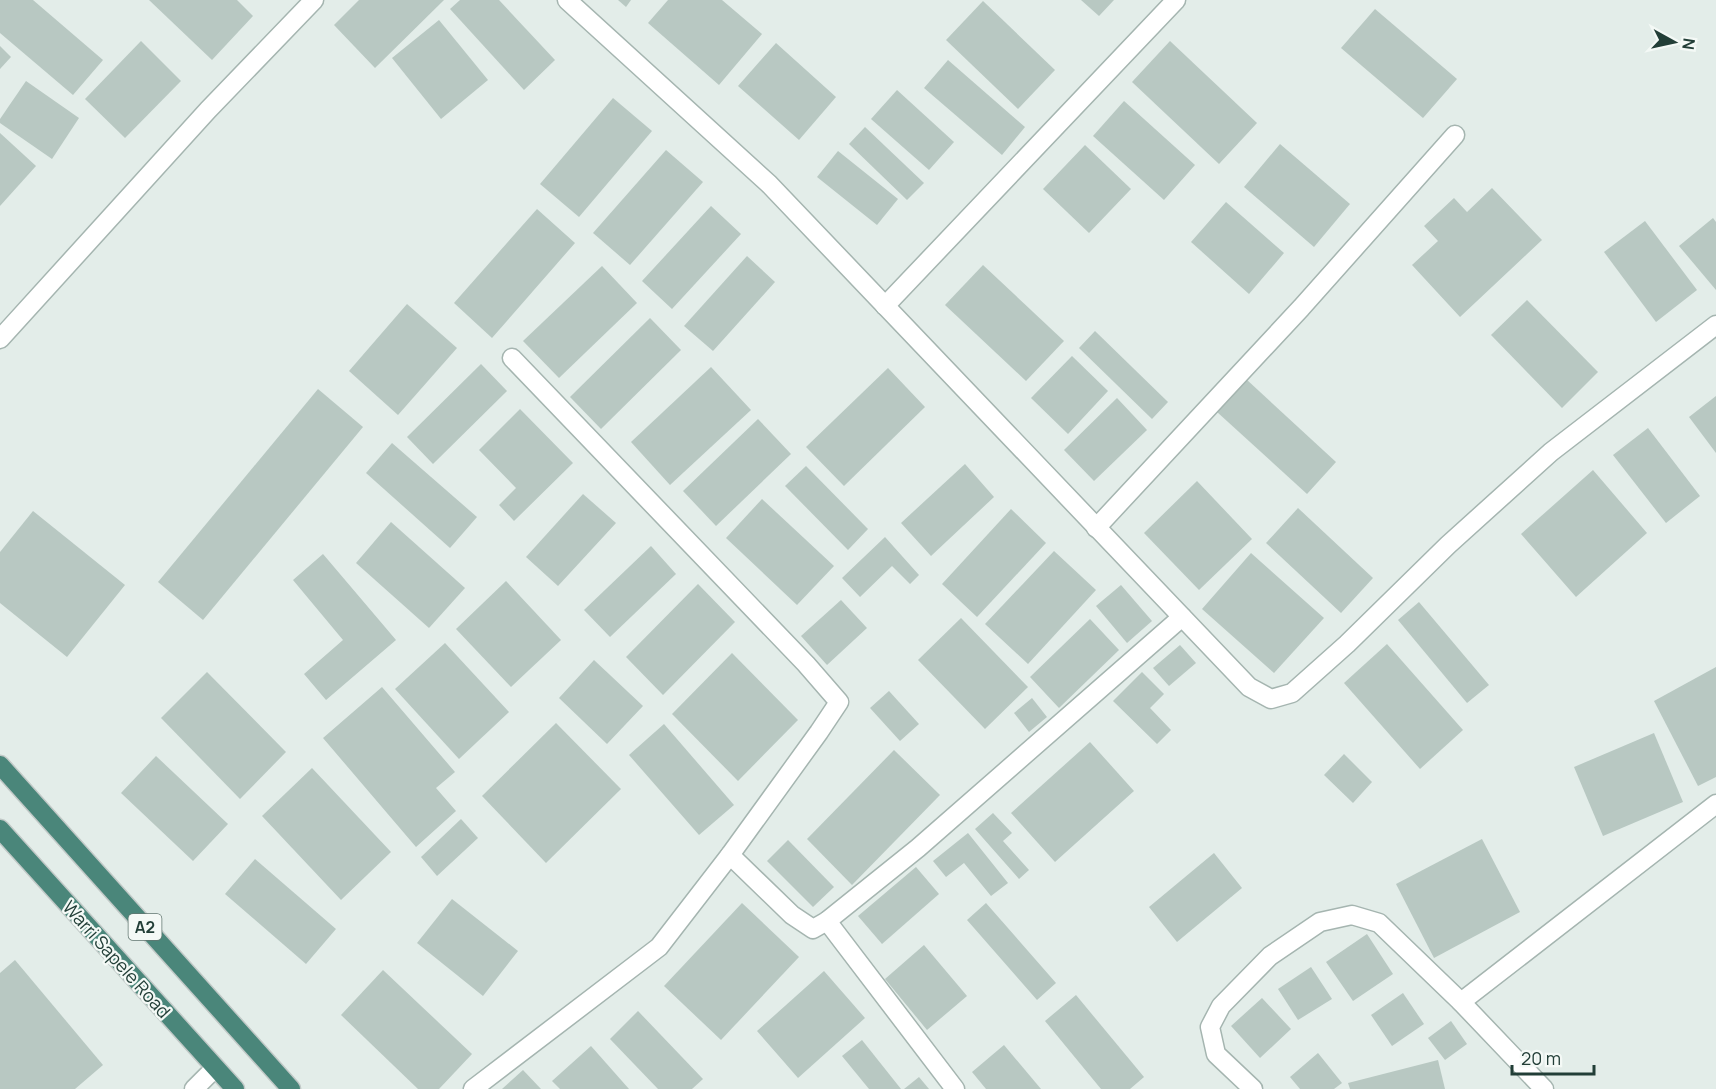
<svg xmlns="http://www.w3.org/2000/svg" width="1716" height="1089" font-family="Manrope,sans-serif">
<style>
.building{fill:#b8c8c2}
.lines{fill:none;stroke-linecap:round;stroke-linejoin:round}
.minor-casing{stroke:#a5b5b0;stroke-width:21}
.trunk-casing{stroke:#c1c9c7;stroke-width:21}
.minor{stroke:#fff;stroke-width:18}
.trunk{stroke:#4a867a;stroke-width:18}
.labels{text-anchor:middle;dominant-baseline:central;stroke-width:4.5;stroke-linejoin:round;paint-order:stroke}
.shield{fill:#f4f9f6;stroke:#617670;stroke-width:1.5}
.shield-label{font-size:16px;font-weight:bold;fill:#223e37}
.street-label{font-size:18px;fill:#223e37;stroke:#f4f9f6}
</style>
<rect width="100%" height="100%" fill="#e3ede9"/>
<g class="building">
<polygon points="0,0 33,0 103,60 73,95 0,33"/>
<polygon points="149,0 237,0 253,16 212,60"/>
<polygon points="359,0 444,0 375,68 334,25"/>
<polygon points="460,0 499,0 555,60 524,90 450,9"/>
<polygon points="618,0 631,0 626,7"/>
<polygon points="668,0 722,0 762,34 719,85 648,23"/>
<polygon points="1081,0 1114,0 1099,16"/>
<polygon points="983,1 1055,70 1018,109 946,40"/>
<polygon points="1375,9 1457,79 1423,118 1341,48"/>
<polygon points="439,20 488,80 441,119 392,58"/>
<polygon points="141,41 181,81 125,138 85,99"/>
<polygon points="1170,41 1257,123 1219,164 1132,82"/>
<polygon points="776,43 836,97 799,140 738,86"/>
<polygon points="0,46 11,57 0,69"/>
<polygon points="948,60 1025,127 1002,155 924,88"/>
<polygon points="26,81 79,118 52,159 0,123 0,119"/>
<polygon points="897,90 954,142 929,170 871,119"/>
<polygon points="613,98 652,131 579,217 540,184"/>
<polygon points="1124,101 1195,165 1164,200 1093,136"/>
<polygon points="865,127 924,183 907,200 849,144"/>
<polygon points="0,133 36,166 0,206"/>
<polygon points="1280,144 1350,204 1314,247 1244,187"/>
<polygon points="1085,145 1131,189 1089,233 1043,189"/>
<polygon points="666,150 703,182 630,265 593,233"/>
<polygon points="838,151 898,199 877,225 817,177"/>
<polygon points="1492,188 1542,240 1460,317 1412,265 1438,241 1424,226 1454,198 1467,212"/>
<polygon points="1226,202 1284,253 1249,294 1191,242"/>
<polygon points="711,206 741,234 672,309 642,281"/>
<polygon points="537,209 575,243 492,338 454,303"/>
<polygon points="1713,218 1716,222 1716,290 1679,246"/>
<polygon points="1645,221 1697,290 1656,322 1604,252"/>
<polygon points="747,256 775,282 713,351 684,326"/>
<polygon points="983,265 1064,341 1026,381 945,305"/>
<polygon points="602,266 637,303 559,378 523,341"/>
<polygon points="1527,300 1598,372 1562,408 1491,335"/>
<polygon points="407,304 457,348 398,415 349,371"/>
<polygon points="650,318 681,350 601,429 570,397"/>
<polygon points="1095,331 1168,402 1152,419 1079,348"/>
<polygon points="1072,356 1108,391 1068,434 1031,398"/>
<polygon points="481,364 507,391 433,464 407,437"/>
<polygon points="711,367 751,410 670,485 631,442"/>
<polygon points="888,368 925,407 844,486 806,447"/>
<polygon points="1246,379 1336,462 1307,494 1217,412"/>
<polygon points="318,389 363,427 203,620 158,582"/>
<polygon points="1716,396 1716,453 1689,417"/>
<polygon points="1117,398 1147,430 1094,481 1064,450"/>
<polygon points="520,409 573,463 514,521 499,505 516,488 479,450"/>
<polygon points="758,419 791,454 716,526 683,491"/>
<polygon points="1648,428 1700,496 1666,523 1613,455"/>
<polygon points="392,443 477,517 450,548 366,473"/>
<polygon points="965,464 994,497 931,556 901,523"/>
<polygon points="806,466 868,529 848,550 785,486"/>
<polygon points="1593,470 1647,533 1576,597 1521,534"/>
<polygon points="1197,481 1252,539 1199,590 1144,533"/>
<polygon points="583,494 616,523 558,586 526,557"/>
<polygon points="762,499 834,566 797,605 726,538"/>
<polygon points="1298,508 1373,578 1341,613 1266,543"/>
<polygon points="1011,509 1046,543 977,617 942,584"/>
<polygon points="33,511 125,585 67,657 0,603 0,552"/>
<polygon points="391,522 465,588 429,628 356,563"/>
<polygon points="885,537 919,575 910,584 892,566 860,597 842,578"/>
<polygon points="651,546 676,574 610,637 584,610"/>
<polygon points="1054,551 1096,590 1028,664 985,624"/>
<polygon points="1251,553 1324,618 1274,673 1202,609"/>
<polygon points="323,554 396,640 326,700 304,674 343,640 293,580"/>
<polygon points="506,581 561,640 511,687 456,629"/>
<polygon points="698,584 735,622 663,695 626,657"/>
<polygon points="1121,585 1152,621 1127,643 1096,606"/>
<polygon points="841,600 867,628 827,665 801,636"/>
<polygon points="1419,602 1489,685 1467,703 1398,620"/>
<polygon points="961,618 1028,687 985,729 918,660"/>
<polygon points="1090,619 1119,650 1059,708 1030,677"/>
<polygon points="445,643 509,712 459,759 395,689"/>
<polygon points="1387,644 1463,730 1420,769 1344,683"/>
<polygon points="1180,645 1196,663 1169,686 1153,668"/>
<polygon points="732,653 798,720 738,781 672,714"/>
<polygon points="594,660 643,706 607,744 559,698"/>
<polygon points="1716,667 1716,777 1698,786 1654,701"/>
<polygon points="207,672 286,752 240,799 161,718"/>
<polygon points="1142,672 1164,694 1150,708 1171,730 1157,744 1113,701"/>
<polygon points="382,687 455,772 436,788 456,811 416,847 323,738"/>
<polygon points="889,691 919,724 900,741 870,708"/>
<polygon points="1032,698 1047,717 1029,732 1014,713"/>
<polygon points="556,723 621,789 546,863 482,796"/>
<polygon points="664,724 734,805 699,835 629,755"/>
<polygon points="1654,733 1683,802 1603,836 1574,767"/>
<polygon points="1090,742 1134,791 1055,862 1011,813"/>
<polygon points="894,750 940,795 852,885 807,839"/>
<polygon points="1344,754 1372,782 1353,803 1324,775"/>
<polygon points="156,756 228,824 193,861 121,793"/>
<polygon points="312,768 391,852 341,900 262,816"/>
<polygon points="993,813 1012,833 1003,841 1029,870 1019,879 975,829"/>
<polygon points="461,819 478,838 437,876 421,857"/>
<polygon points="968,833 1008,883 991,896 964,863 946,877 933,861"/>
<polygon points="1482,839 1520,912 1434,958 1396,884"/>
<polygon points="788,840 834,887 813,907 767,861"/>
<polygon points="1214,853 1242,888 1177,942 1149,907"/>
<polygon points="255,859 336,929 306,964 225,894"/>
<polygon points="916,867 939,894 882,944 858,916"/>
<polygon points="452,899 518,951 483,996 417,943"/>
<polygon points="742,903 799,957 721,1040 664,986"/>
<polygon points="986,903 1056,983 1037,1000 967,920"/>
<polygon points="1367,934 1393,974 1353,1001 1326,962"/>
<polygon points="924,945 967,996 927,1030 885,979"/>
<polygon points="15,960 103,1065 75,1089 0,1089 0,973"/>
<polygon points="1311,967 1332,999 1298,1020 1278,989"/>
<polygon points="383,970 472,1054 439,1089 418,1089 341,1015"/>
<polygon points="824,971 865,1018 798,1078 757,1031"/>
<polygon points="1403,993 1424,1024 1392,1046 1371,1015"/>
<polygon points="1076,995 1144,1077 1130,1089 1101,1089 1045,1021"/>
<polygon points="1262,998 1291,1029 1260,1058 1231,1026"/>
<polygon points="638,1011 703,1079 692,1089 658,1089 610,1039"/>
<polygon points="1451,1021 1467,1044 1445,1060 1428,1038"/>
<polygon points="862,1040 901,1089 869,1089 842,1056"/>
<polygon points="1004,1045 1041,1089 986,1089 972,1072"/>
<polygon points="591,1046 629,1089 560,1089 552,1081"/>
<polygon points="1318,1053 1342,1083 1334,1089 1300,1089 1290,1077"/>
<polygon points="1438,1060 1445,1089 1350,1089 1348,1083"/>
<polygon points="523,1070 541,1089 502,1089"/>
<polygon points="919,1077 929,1089 904,1089"/>
</g>
<g class="lines">
<defs>
<g id="minor">
<polyline points="567,0 769,184 1249,687 1271,699 1292,693 1347,644 1448,545 1551,452 1716,325"/>
<polyline points="885,306 1176,0"/>
<polyline points="0,339 208,110 314,0"/>
<polyline points="1096,528 1301,308 1455,135"/>
<polyline points="730,855 792,915 813,929 827,921 918,848 1182,617"/>
<polyline points="827,921 955,1089"/>
<polyline points="1461,1002 1716,804"/>
<polyline points="194,1089 215,1068"/>
<polyline points="473,1089 659,947 730,855 819,732 839,702 806,664 512,358"/>
<polyline points="1253,1089 1216,1054 1210,1027 1221,1006 1270,956 1320,922 1352,915 1379,923 1461,1002 1544,1089"/>
</g>
<g id="trunk">
<polyline points="0,765 291,1089"/>
<polyline points="0,829 235,1089"/>
</g>
</defs>
<use href="#minor" class="minor-casing"/>
<use href="#trunk" class="trunk-casing"/>
<use href="#minor" class="minor"/>
<use href="#trunk" class="trunk"/>
</g>
<g class="labels">
<rect class="shield" x="128.5" y="914" width="33" height="26" rx="4.5"/>
<g class="shield-label">
<text x="145" y="927">A2</text>
</g>
<g class="street-label">
<text transform="translate(117 959) rotate(48)">Warri Sapele Road</text>
</g>
</g>
<g transform="translate(1674 42) rotate(98)" stroke="#f4f9f6" stroke-width="4.5" paint-order="stroke">
<path d="M0-4.5L10 22L0 15L-10 22Z" fill="#223e37"/>
<text y="-9" font-size="16" font-weight="bold" text-anchor="middle" fill="#223e37">N</text>
</g>
<path d="M1512 1065v9h82v-9" fill="none" stroke="#223e37" stroke-width="3"/>
<text x="1521" y="1065" font-size="18" fill="#223e37" stroke="#f4f9f6" stroke-width="4.5" paint-order="stroke">20 m</text>
</svg>
